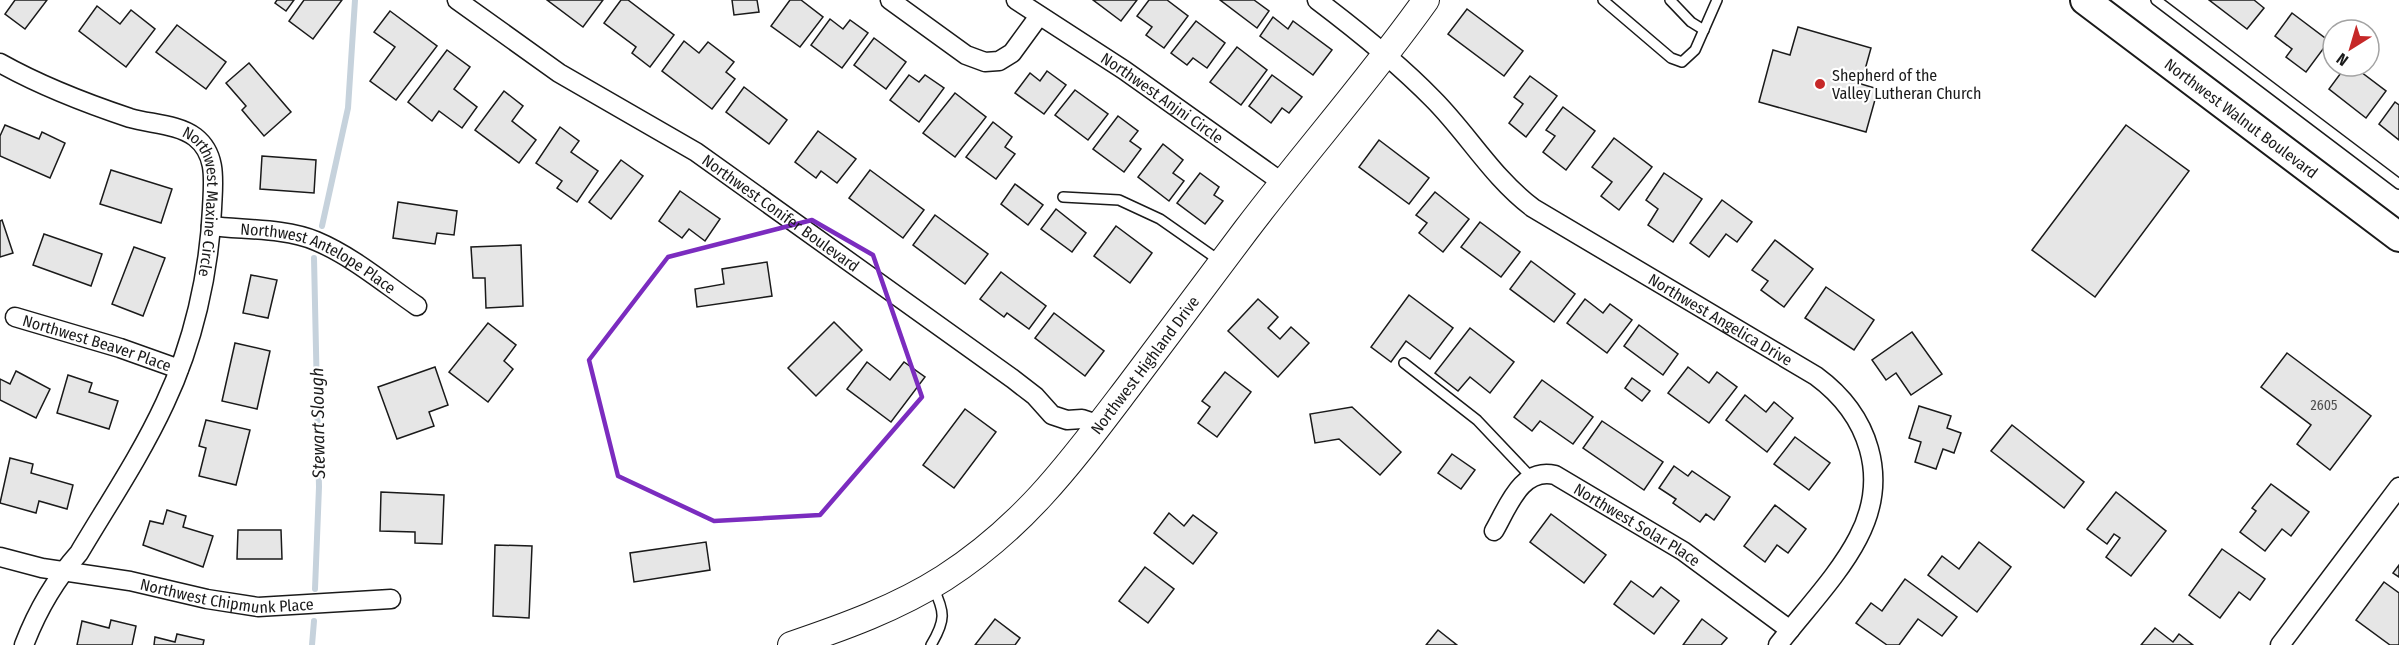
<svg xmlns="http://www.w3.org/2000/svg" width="2399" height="645" font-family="'Fira Sans Condensed',sans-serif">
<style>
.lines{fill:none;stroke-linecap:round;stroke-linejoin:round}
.stream{stroke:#c6d2dc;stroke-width:6}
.building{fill:#e6e6e6;stroke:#1a1a1a;stroke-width:1.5}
.lane-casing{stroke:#1a1a1a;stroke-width:12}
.street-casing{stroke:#1a1a1a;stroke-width:21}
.secondary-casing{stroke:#1a1a1a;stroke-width:28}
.primary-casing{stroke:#1a1a1a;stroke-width:32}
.lane{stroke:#fff;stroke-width:9}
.street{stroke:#fff;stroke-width:18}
.secondary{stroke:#fff;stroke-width:26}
.primary{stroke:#fff;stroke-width:28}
.marked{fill:none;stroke:#7b2cbf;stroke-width:4.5;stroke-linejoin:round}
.poi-dot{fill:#c62828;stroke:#fff;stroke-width:2}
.labels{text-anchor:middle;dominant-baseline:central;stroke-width:4.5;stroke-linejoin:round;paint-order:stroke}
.number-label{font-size:14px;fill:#4d4d4d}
.poi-label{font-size:16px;fill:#1a1a1a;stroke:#fff;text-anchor:start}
.street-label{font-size:16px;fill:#1a1a1a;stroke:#fff}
.water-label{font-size:18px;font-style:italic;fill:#1a1a1a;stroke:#fff}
</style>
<rect width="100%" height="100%" fill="#fff"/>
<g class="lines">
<g class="stream">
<polyline points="322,226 348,108 355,0"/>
<polyline points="314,258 319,487 315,589"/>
<polyline points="312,645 314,621"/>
</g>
</g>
<g class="building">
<polygon points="15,0 47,0 25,29 5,14"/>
<polygon points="277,0 294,0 286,11 275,3"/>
<polygon points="304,0 342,0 313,39 289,21"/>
<polygon points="547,0 603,0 583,27"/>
<polygon points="621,0 628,0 674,35 650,67 632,53 636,47 604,23"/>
<polygon points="732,0 757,0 759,12 734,15"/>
<polygon points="790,0 801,0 823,17 800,47 771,26"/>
<polygon points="1093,0 1137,0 1121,21"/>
<polygon points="1149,0 1167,0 1188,16 1164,48 1146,35 1152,27 1137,16"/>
<polygon points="1220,0 1254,0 1269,11 1257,28"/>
<polygon points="2209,0 2254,0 2264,8 2247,29"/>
<polygon points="97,6 120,24 131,10 155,29 126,67 79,31"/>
<polygon points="1467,9 1523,51 1504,76 1448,34"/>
<polygon points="390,11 437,46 396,100 370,81 395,47 374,32"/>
<polygon points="2292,13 2329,41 2306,72 2286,57 2292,49 2275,36"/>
<polygon points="1273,17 1288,29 1293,21 1332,50 1313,75 1260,36"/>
<polygon points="830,19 843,29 850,20 868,33 842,68 811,45"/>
<polygon points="1196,21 1225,43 1207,68 1193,58 1187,65 1171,53"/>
<polygon points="177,25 226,62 206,89 156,52"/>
<polygon points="1798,27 1871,48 1861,84 1878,89 1866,132 1759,102 1773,50 1790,55"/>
<polygon points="874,38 906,62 886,89 854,65"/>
<polygon points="684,41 699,53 708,42 734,62 726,72 735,79 712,109 662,71"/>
<polygon points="1237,47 1267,70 1241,105 1210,82"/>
<polygon points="447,50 470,67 454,89 477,107 462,128 439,111 432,121 408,102"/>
<polygon points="249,63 291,112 264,136 242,110 246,106 226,83"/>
<polygon points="2346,66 2353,66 2386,91 2366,118 2329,89"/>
<polygon points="1047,71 1066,85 1044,114 1015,93 1030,73 1040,81"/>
<polygon points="909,75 919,82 925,75 944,88 919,122 890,100"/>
<polygon points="1272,75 1302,97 1289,113 1282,108 1271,123 1249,106"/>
<polygon points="1530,76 1557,96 1526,137 1509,123 1523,104 1514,97"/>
<polygon points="744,87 787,120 769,144 726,112"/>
<polygon points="1075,90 1108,114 1088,140 1055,115"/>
<polygon points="504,91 523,106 512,121 536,140 519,163 475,130"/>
<polygon points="955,93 986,117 955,157 923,133"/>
<polygon points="2395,102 2399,105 2399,140 2379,124"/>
<polygon points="1563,107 1595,131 1566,170 1543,152 1555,136 1546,130"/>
<polygon points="1118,116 1138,131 1130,141 1141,149 1124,172 1093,149"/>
<polygon points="993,122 1012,137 1005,147 1015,154 996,179 966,157"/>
<polygon points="5,125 39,139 42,132 65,143 50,178 0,156 0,136"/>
<polygon points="2126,125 2189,171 2095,297 2032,250"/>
<polygon points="560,127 579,141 571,152 598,171 577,202 557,188 562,181 536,163"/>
<polygon points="818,131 856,159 837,183 821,171 816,178 795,162"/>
<polygon points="1614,138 1652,167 1619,210 1601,196 1612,182 1592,167"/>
<polygon points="1379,140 1429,178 1409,204 1359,167"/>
<polygon points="1163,144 1183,160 1173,173 1184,181 1169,201 1138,177"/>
<polygon points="262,156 316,160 314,193 260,189"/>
<polygon points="621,160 643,176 611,219 589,202"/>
<polygon points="111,170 172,189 161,223 100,204"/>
<polygon points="870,170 924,210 903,238 849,198"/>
<polygon points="1200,173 1219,187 1214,195 1223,201 1205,224 1177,203"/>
<polygon points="1664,173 1702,199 1673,242 1648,225 1658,209 1646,200"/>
<polygon points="1015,184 1043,205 1028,225 1001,204"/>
<polygon points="680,191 720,219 705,241 689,229 682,238 659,221"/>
<polygon points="1435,192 1469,219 1443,252 1419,233 1427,223 1416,215"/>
<polygon points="1722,200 1752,222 1737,242 1726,234 1709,257 1690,243"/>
<polygon points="398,202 457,211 454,235 437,233 435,244 393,238"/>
<polygon points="1056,209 1086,233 1072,252 1041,229"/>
<polygon points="935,215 988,254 965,284 913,245"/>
<polygon points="2,220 13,253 0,257 0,221"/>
<polygon points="1480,222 1520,252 1501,277 1461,247"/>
<polygon points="1116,226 1152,253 1130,283 1094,256"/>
<polygon points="44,234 102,254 91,286 33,265"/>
<polygon points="1775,240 1813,269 1784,307 1761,290 1768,281 1752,270"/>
<polygon points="521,245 523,306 486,308 485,278 473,278 471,247"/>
<polygon points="134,247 165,258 143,316 112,304"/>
<polygon points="1531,261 1575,294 1554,322 1510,289"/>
<polygon points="767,262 772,296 697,307 695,289 724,284 722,269"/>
<polygon points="1001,272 1046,306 1029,329 1007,313 1004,317 980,299"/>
<polygon points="251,275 277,280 268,318 243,313"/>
<polygon points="1826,287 1874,320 1854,350 1805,318"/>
<polygon points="1409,295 1453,328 1430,359 1406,341 1391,362 1371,347"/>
<polygon points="1258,299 1278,317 1268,328 1280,339 1291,327 1309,343 1278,377 1228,331"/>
<polygon points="1585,299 1603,313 1610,304 1632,320 1607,353 1567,323"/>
<polygon points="1054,313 1104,351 1085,376 1035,338"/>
<polygon points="834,322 862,350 816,396 788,368"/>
<polygon points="488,323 516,345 504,361 513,369 488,402 449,372"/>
<polygon points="1639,325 1678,354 1663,375 1624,346"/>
<polygon points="1470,328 1514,362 1490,393 1470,377 1458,391 1435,373"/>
<polygon points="1912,332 1942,374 1911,395 1896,373 1886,380 1872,360"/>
<polygon points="235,343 270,351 257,409 222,401"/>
<polygon points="2287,353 2371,416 2330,470 2297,444 2311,425 2261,387"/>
<polygon points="867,362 890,380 904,362 925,377 891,422 847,389"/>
<polygon points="435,367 448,405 429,412 434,426 397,439 378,387"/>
<polygon points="1688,367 1709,383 1717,372 1737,387 1709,423 1668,393"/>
<polygon points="16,371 50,389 36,418 0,400 0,379 10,384"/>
<polygon points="1225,372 1251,392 1217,437 1198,423 1210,407 1202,401"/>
<polygon points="68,375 92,383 89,392 118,401 109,429 57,413"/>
<polygon points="1632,378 1650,391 1642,401 1625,388"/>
<polygon points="1542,380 1593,417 1573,444 1540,421 1532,431 1514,417"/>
<polygon points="1745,395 1766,412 1774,402 1793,418 1767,452 1726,420"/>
<polygon points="1919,406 1951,416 1947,428 1961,433 1954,453 1943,449 1936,469 1915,462 1921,442 1909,438"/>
<polygon points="1352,407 1401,452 1380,475 1339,439 1315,443 1310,414"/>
<polygon points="965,409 996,432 954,488 923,465"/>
<polygon points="206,420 250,430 236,485 199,476 206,448 199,446"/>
<polygon points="1602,421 1663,462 1644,490 1583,448"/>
<polygon points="2012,425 2084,482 2064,508 1991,451"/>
<polygon points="1795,437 1830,463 1809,490 1774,464"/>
<polygon points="1452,454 1475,470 1461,489 1438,473"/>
<polygon points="10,458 33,464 31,473 73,485 67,509 39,501 36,513 0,503"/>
<polygon points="1674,466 1688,476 1692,471 1730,497 1714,520 1706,514 1700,522 1673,503 1676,499 1659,488"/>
<polygon points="2271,484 2309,512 2291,536 2282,529 2265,551 2240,532 2256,511 2252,508"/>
<polygon points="381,492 444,495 442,544 415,543 415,532 380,531"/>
<polygon points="2116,492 2166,531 2131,576 2106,557 2120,538 2114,534 2107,544 2087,529"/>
<polygon points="1775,505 1806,529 1788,553 1777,545 1765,562 1744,546"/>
<polygon points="167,510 186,516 183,527 213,536 203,567 143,545 150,521 163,524"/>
<polygon points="1169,513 1184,526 1193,515 1217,533 1193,564 1154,533"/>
<polygon points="1551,514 1606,555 1584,583 1530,542"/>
<polygon points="238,530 281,530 282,559 237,559"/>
<polygon points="706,542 710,570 634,582 630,553"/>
<polygon points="1979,542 2011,567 1977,612 1928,575 1942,556 1959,569"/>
<polygon points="495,545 532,546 529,618 493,616"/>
<polygon points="2222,549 2265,579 2250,600 2239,592 2220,618 2189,595"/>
<polygon points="2399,565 2399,577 2393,573"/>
<polygon points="1145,567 1174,589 1148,623 1119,601"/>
<polygon points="1905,579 1957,617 1942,636 1918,619 1899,645 1887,645 1856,623 1871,603 1882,611"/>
<polygon points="1631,581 1653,597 1661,587 1679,601 1654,634 1614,604"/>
<polygon points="2384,582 2399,593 2399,645 2390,645 2356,620"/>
<polygon points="995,619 1020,638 1015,645 975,645"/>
<polygon points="1702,619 1727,638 1721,645 1683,645"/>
<polygon points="111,620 136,626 132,645 77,645 82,621 109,628"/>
<polygon points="2155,628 2173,642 2179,634 2193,645 2141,645"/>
<polygon points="1438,630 1457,645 1426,645"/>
<polygon points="177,634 204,640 203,645 154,645 155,637 175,642"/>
</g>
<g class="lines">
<defs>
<g id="lane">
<polyline points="1603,0 1671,58 1682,62 1695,50 1717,0"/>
<polyline points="1670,0 1691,22 1704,30"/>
<polyline points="2156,0 2399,184"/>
<polyline points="1063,197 1119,200 1160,219 1220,261"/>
<polyline points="1404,363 1477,420 1530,476"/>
<path d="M931 645C946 620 945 612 933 587"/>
</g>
<g id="street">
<path id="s1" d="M457 0 559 73 696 152 1013 379 1035 396 1052 415 1067 420 1082 419 1100 425"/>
<polyline points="890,0 966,55 985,62 999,61 1012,53 1039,16"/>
<path id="s2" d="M1016 0 1124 70 1283 183"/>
<path id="s3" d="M1317 0C1358 31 1397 62 1433 99 1468 134 1492 177 1533 208L1816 376C1869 415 1890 477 1858 538 1839 575 1804 611 1778 645"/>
<path id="s4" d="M0 63C41 86 85 103 130 118 150 124 178 124 195 137 218 155 213 183 212 209 209 274 193 344 165 403 141 455 108 504 79 553 54 581 37 611 24 645"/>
<path id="s5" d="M211 226C244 230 285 228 316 241 352 256 385 284 417 306"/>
<path id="s6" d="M15 317 120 348 179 369"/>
<path id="s7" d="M1494 531C1508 507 1521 467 1555 475L1683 551 1790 630"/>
<path id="s8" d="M0 557 42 568 130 581 207 599 258 607 391 599"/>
<polyline points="2280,645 2399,487"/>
</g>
<g id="secondary">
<path id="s9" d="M791 645C844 627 897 608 944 578 1025 526 1072 461 1129 386 1168 334 1207 282 1246 230 1305 152 1370 79 1426 0"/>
</g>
<g id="primary">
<path id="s10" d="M2085 0 2399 237"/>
</g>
</defs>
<use href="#lane" class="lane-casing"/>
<use href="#street" class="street-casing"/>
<use href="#secondary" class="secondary-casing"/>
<use href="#primary" class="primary-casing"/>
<use href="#lane" class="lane"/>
<use href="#street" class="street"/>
<use href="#secondary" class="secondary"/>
<use href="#primary" class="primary"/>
</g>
<path class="marked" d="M812 220 873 255 922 397 820 515 714 521 618 476 589 360 668 257Z"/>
<circle class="poi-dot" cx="1820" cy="84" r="6"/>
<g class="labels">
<g class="number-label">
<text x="2324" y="405">2605</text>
</g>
<g class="poi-label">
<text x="1832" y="75">Shepherd of the<tspan x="1832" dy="18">Valley Lutheran Church</tspan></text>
</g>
<g class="street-label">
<text stroke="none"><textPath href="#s2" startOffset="176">Northwest Anjni Circle</textPath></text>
<text stroke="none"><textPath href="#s10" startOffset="196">Northwest Walnut Boulevard</textPath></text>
<text stroke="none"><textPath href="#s4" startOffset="276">Northwest Maxine Circle</textPath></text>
<text stroke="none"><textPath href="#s1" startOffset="388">Northwest Conifer Boulevard</textPath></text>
<text stroke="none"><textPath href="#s5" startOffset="114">Northwest Antelope Place</textPath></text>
<text stroke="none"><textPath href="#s3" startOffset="519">Northwest Angelica Drive</textPath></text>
<text stroke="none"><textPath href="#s6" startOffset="86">Northwest Beaver Place</textPath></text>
<text stroke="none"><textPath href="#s9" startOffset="462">Northwest Highland Drive</textPath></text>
<text stroke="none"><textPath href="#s7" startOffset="186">Northwest Solar Place</textPath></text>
<text stroke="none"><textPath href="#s8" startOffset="231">Northwest Chipmunk Place</textPath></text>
</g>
<g class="water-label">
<text transform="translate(318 423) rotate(-91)">Stewart Slough</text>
</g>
</g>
<g transform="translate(2351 48) rotate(217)"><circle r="28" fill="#ffffff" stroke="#a3a3a3" stroke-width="1.5"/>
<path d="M0-4.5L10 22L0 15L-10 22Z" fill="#c62828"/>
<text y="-9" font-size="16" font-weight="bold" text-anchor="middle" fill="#1a1a1a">N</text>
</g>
</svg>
